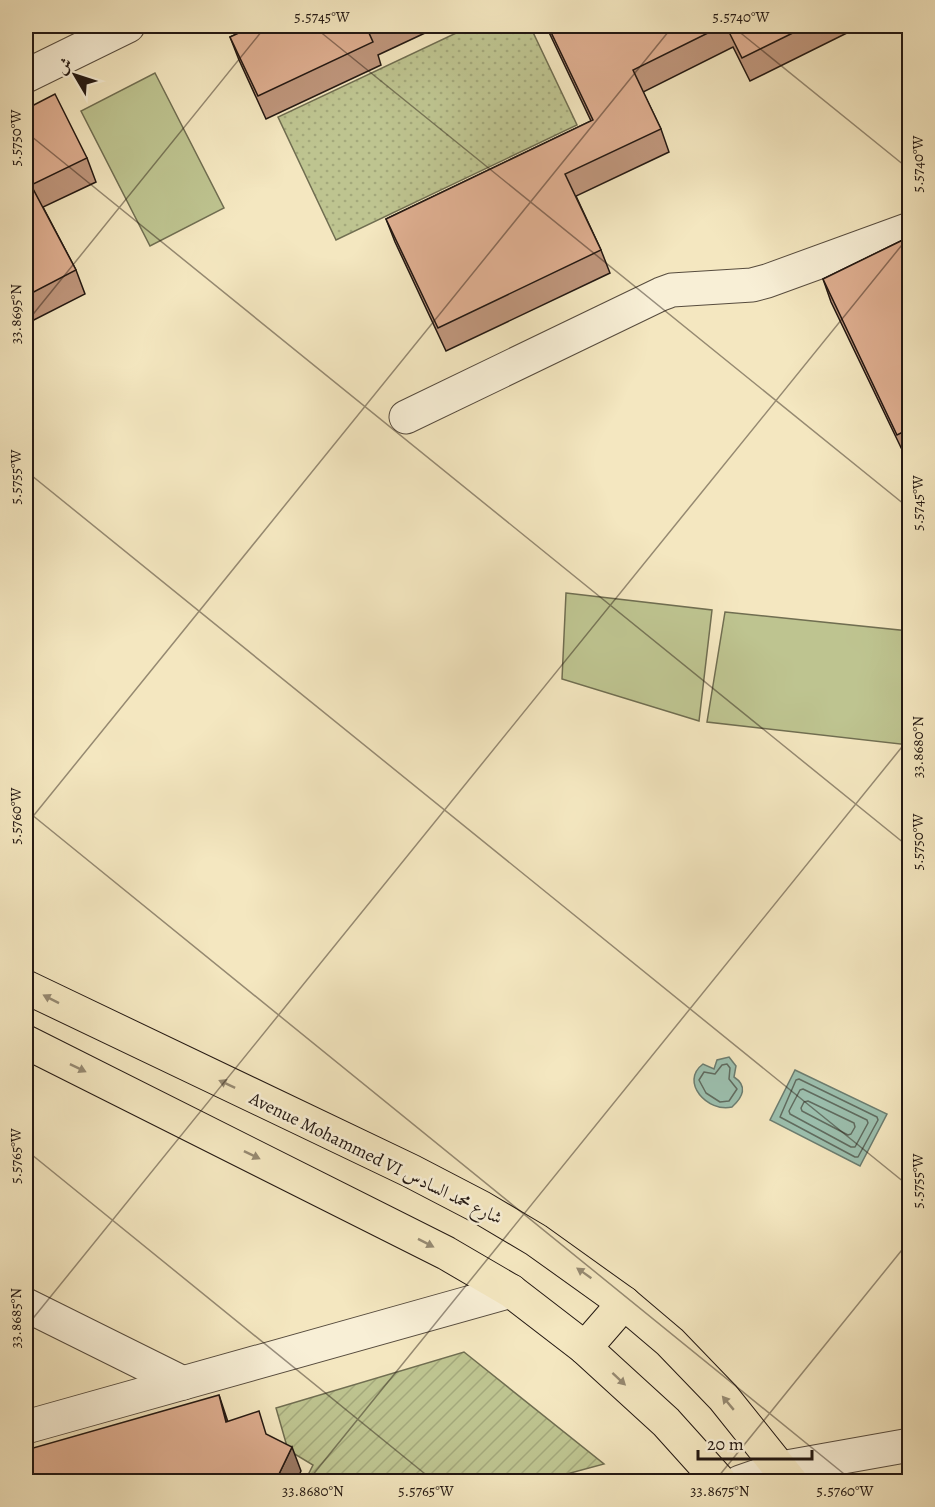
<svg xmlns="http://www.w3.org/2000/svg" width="935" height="1507" font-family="Alegreya,Amiri,serif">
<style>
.grass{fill:url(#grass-dots);stroke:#706e51;stroke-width:1.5}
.park{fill:#bec490;stroke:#706e51;stroke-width:1.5}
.garden{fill:url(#garden-furrows);stroke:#706e51;stroke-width:1.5}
.water{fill:#9cc0af;stroke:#6c7d70;stroke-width:1.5}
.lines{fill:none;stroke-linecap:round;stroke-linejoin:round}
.shore{stroke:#606c60;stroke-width:1.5}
.minor-casing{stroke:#574c3e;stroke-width:35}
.major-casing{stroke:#231812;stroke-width:35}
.minor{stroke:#f8efd6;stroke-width:33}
.major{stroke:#f4e7c0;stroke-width:33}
.wall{fill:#bf967c;stroke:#231812;stroke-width:1.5}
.shaded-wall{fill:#9b7a65;stroke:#231812;stroke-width:1.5}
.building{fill:#deae90;stroke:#231812;stroke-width:1.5}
.oneway{fill:#968a72}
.ticks{fill:none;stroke:#231812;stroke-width:1.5;stroke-opacity:0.45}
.labels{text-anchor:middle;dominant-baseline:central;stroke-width:5;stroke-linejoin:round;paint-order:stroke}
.street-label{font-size:18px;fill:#231812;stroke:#f8efd6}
.neatline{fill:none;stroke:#231812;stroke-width:2}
.ticks-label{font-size:15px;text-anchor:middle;fill:#231812}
</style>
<defs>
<pattern id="grass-dots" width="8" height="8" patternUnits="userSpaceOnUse" patternTransform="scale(1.5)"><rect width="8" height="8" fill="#bec490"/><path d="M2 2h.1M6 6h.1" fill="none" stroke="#a3a87b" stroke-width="1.8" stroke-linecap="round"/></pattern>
<pattern id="garden-furrows" width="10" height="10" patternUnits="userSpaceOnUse" patternTransform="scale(1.5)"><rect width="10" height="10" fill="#bec490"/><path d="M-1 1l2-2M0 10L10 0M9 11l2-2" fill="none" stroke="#a3a87b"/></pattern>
</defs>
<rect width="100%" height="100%" fill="#f4e7c0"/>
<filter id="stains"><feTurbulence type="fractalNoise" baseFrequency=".00333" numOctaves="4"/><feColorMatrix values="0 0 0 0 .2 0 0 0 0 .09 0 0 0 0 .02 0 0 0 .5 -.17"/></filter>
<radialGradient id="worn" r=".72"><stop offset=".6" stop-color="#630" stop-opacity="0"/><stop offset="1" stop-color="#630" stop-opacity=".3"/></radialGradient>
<polygon class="grass" points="471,26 530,26 577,125 336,240 278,117"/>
<g class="park">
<polygon points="155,73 224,208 150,246 81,111"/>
<polygon points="566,593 712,610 699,721 562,679"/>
<polygon points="725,612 909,631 909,745 707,722"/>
</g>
<polygon class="garden" points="464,1352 604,1464 541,1481 305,1481 313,1465 288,1450 276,1408"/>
<g class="water">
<path d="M729 1057 736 1066 734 1077C748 1086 743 1097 732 1107 708 1113 679 1082 703 1064L714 1069 717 1060Z"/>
<polygon points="795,1070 887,1114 860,1166 770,1120"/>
</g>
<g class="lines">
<g class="shore">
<polygon points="727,1064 730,1068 729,1079 737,1089 729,1101 720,1102 706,1093 699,1080 704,1072 715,1074 722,1065"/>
<polygon points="799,1079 877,1117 878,1120 858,1157 855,1157 780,1117 796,1080"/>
<polygon points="803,1089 867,1120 868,1123 855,1147 851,1147 790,1114 789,1111 800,1090"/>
<polygon points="808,1101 854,1123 855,1127 851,1134 848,1135 802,1111 801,1108 804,1102"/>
</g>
<defs>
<g id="minor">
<polyline points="26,76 128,26"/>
<polyline points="406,417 661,294 672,290 752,285 767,281 910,229"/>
<polyline points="26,1305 183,1383"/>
<polyline points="26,1427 511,1291"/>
<polyline points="740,1482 781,1468 910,1445"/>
</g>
<g id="major">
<polyline points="26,987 411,1171 482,1208 536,1240 624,1303 670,1342 723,1397 791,1482"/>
<polyline points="26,1042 446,1253 511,1291 585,1348 666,1422 720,1482"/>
<polyline points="585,1348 624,1303"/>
</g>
</defs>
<use href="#minor" class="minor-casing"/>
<use href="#major" class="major-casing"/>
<use href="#minor" class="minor"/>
<use href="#major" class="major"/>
</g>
<g class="wall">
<polygon points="254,26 440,26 378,55 381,65 266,119 239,60 230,37"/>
<polygon points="546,26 861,26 750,81 733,47 643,92 661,129 669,152 576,196 601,250 610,273 446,351 395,242 386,219 591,121"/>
<polygon points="26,109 87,158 96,182 43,207 76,270 85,294 26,324"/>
<polygon points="909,237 909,456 906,458 831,302 823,279"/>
</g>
<g class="shaded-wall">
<polygon points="219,1395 227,1419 235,1445 226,1422"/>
<polygon points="292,1447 301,1471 296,1482 282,1482 279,1474"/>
</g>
<g class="building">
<polygon points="254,26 383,26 369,33 373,42 258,96 230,37"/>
<polygon points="548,26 722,26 633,70 661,129 565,174 601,250 438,328 386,219 593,120"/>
<polygon points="726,26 807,26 742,58"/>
<polygon points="55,94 87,158 31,185 76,270 26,296 26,109"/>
<polygon points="909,237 909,429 897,435 823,279"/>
<polygon points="219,1395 226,1422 259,1411 266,1434 292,1447 279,1474 282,1482 26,1482 26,1450"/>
</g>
<defs><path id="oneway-solid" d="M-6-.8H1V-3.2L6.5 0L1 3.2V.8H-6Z" transform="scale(1.5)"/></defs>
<g class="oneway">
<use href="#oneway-solid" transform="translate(51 999) rotate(-153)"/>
<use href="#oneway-solid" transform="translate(78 1068) rotate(26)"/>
<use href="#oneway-solid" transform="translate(227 1084) rotate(-155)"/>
<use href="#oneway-solid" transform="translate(252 1155) rotate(26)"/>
<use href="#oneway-solid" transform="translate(426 1243) rotate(27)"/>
<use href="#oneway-solid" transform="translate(584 1273) rotate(-145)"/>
<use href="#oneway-solid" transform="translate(619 1379) rotate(43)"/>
<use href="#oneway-solid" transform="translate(728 1403) rotate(-130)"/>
</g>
<path class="ticks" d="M313 26 910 509M732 26 910 170M26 132 910 848M26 323 266 26M26 471 910 1187M26 810 854 1482M26 825 673 26M26 1150 435 1482M26 1327 910 235M307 1482 910 737M714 1482 910 1240"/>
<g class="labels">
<g class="street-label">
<text transform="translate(376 1158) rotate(26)">Avenue Mohammed VI شارع محمد السادس</text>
</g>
</g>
<rect width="935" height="1507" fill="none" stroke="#f4e7c0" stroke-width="66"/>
<g transform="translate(75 75) rotate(309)" stroke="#f8efd6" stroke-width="4.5" paint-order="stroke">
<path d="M0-4.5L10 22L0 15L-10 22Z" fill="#231812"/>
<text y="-9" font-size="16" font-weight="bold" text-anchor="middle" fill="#231812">ش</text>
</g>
<path d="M698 1450v9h114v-9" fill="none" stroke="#231812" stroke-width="3"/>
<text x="707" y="1450" font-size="18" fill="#231812" stroke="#f8efd6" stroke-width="4.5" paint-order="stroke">20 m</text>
<rect x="33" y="33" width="869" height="1441" class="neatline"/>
<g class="ticks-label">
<text x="322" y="22">5.5745°W</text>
<text x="741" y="22">5.5740°W</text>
<text transform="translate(16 138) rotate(-90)" y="5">5.5750°W</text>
<text transform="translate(918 164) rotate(-90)" y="5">5.5740°W</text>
<text transform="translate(16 314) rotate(-90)" y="5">33.8695°N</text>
<text transform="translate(16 477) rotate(-90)" y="5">5.5755°W</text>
<text transform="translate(918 503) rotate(-90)" y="5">5.5745°W</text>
<text transform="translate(918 747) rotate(-90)" y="5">33.8680°N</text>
<text transform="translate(16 816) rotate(-90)" y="5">5.5760°W</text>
<text transform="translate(918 842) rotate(-90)" y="5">5.5750°W</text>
<text transform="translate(16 1156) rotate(-90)" y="5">5.5765°W</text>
<text transform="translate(918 1181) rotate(-90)" y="5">5.5755°W</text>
<text transform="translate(16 1318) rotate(-90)" y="5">33.8685°N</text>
<text x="313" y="1496">33.8680°N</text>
<text x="426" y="1496">5.5765°W</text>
<text x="720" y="1496">33.8675°N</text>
<text x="845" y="1496">5.5760°W</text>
</g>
<rect width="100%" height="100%" filter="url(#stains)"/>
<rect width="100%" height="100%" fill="url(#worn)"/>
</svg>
